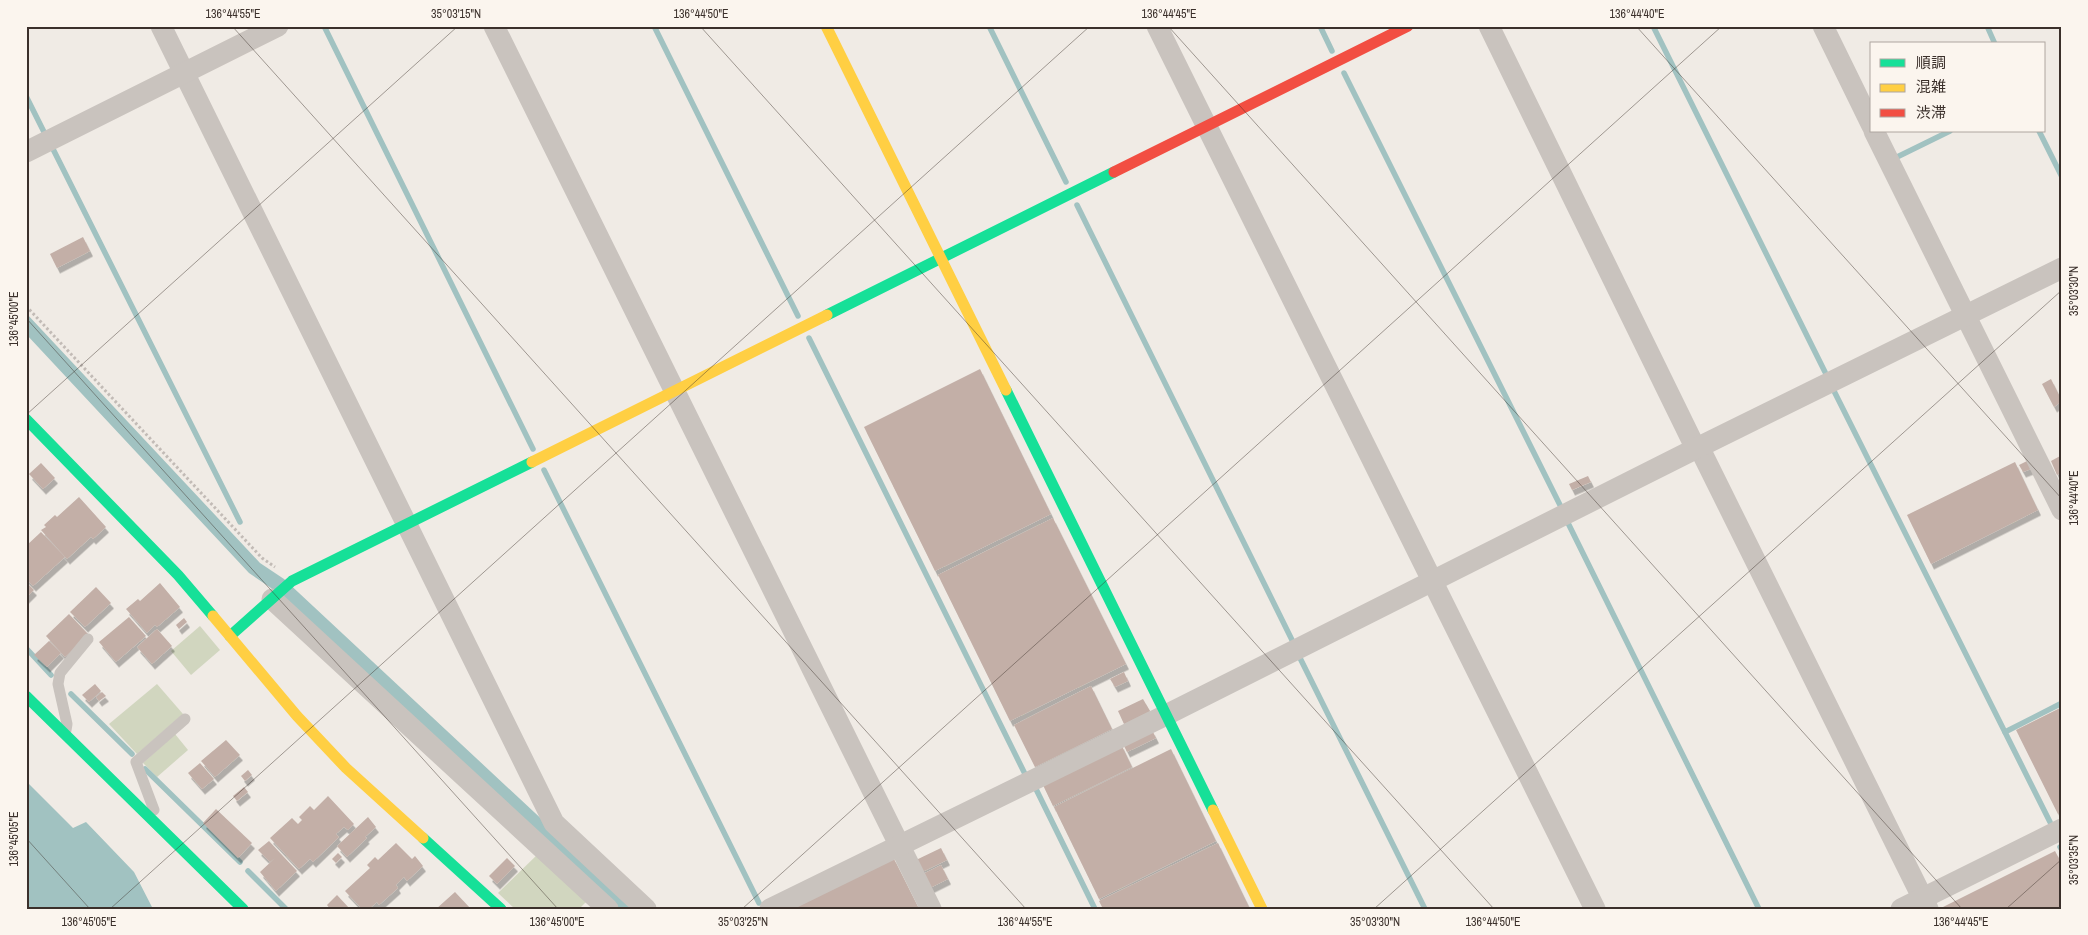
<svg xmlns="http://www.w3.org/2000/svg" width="2088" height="935" font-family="'Archivo Narrow','Noto Sans JP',sans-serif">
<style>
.green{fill:#d1d6bf}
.water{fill:#a1c2c1}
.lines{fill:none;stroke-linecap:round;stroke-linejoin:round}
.stream{stroke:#a1c2c1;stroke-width:5.5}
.building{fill:#c3afa7;filter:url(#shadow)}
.path{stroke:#c2bbb6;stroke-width:3;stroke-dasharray:2.5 2.5;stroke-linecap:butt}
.lane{stroke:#c9c3be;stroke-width:11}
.street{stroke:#c9c3be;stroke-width:21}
.fast{stroke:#16e098;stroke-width:11}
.slow{stroke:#ffcf43;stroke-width:11}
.jam{stroke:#f24e42;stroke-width:11}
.ticks{fill:none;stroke:#3b302b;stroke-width:1;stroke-opacity:0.45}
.neatline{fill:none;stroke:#3b302b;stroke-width:2}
.ticks-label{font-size:12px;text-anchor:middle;fill:#3b302b}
</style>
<defs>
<filter id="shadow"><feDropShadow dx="3" dy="5.5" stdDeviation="0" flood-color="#0004"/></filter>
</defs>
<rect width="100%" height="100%" fill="#f0ebe5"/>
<g class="green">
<polygon points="200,626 220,650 191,675 171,651"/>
<polygon points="157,684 183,714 137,754 109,724"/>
<polygon points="175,734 188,750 157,777 143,763"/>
<polygon points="540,852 590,898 579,909 515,909 498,893"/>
</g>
<g class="water">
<polygon points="26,313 260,563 284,579 638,909 619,909 271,588 249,573 26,334"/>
<polygon points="26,781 73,828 86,822 134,872 153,909 26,909"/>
</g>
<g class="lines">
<g class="stream">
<polyline points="324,26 533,449"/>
<polyline points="654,26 798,316"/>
<polyline points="989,26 1066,182"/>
<polyline points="1320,26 1332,51"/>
<polyline points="1653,26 1825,372"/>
<polyline points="1987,26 1995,44"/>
<polyline points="1344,73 1561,507"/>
<polyline points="26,96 44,132"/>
<polyline points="2039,131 2062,177"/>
<polyline points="52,147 240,522"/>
<polyline points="1895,158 1950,131"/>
<polyline points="1077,205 1292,640"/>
<polyline points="809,338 1025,774"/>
<polyline points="1834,391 2050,822"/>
<polyline points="544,470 759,903"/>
<polyline points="1567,521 1759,909"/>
<polyline points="26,648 51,675"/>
<polyline points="1300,658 1425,909"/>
<polyline points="71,694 132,754"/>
<polyline points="2005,732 2062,703"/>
<polyline points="145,769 240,862"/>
<polyline points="1034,785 1095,909"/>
<polyline points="2060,847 2062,850"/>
<polyline points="248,871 286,909"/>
</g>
</g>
<g class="building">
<polygon points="83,237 90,251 57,268 50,254"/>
<polygon points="980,369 1051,514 935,571 864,427"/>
<polygon points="2051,379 2062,401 2054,407 2042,384"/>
<polygon points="2062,455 2062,472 2057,475 2051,461"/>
<polygon points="2027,461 2031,469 2023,472 2019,465"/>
<polygon points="2015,462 2038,510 1931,564 1907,515"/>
<polygon points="41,463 55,478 43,489 29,474"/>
<polygon points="1588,476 1591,482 1572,490 1569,484"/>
<polygon points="79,497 106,527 93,539 91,537 67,559 41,530 46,527 44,525 55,515 57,517"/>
<polygon points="1053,518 1126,664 1010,721 938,575"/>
<polygon points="41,532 65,557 33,586 26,579 26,546"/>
<polygon points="26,582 34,590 26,598"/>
<polygon points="160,583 180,607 157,627 155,625 147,633 126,609 138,599 140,601"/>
<polygon points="96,587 111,603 85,627 70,612"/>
<polygon points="69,614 89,635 65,657 46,636"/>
<polygon points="129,617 146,636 116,662 99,642"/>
<polygon points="184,618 187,622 179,629 176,625"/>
<polygon points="157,629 172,646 152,664 137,647"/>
<polygon points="49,641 61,653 47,667 34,655"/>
<polygon points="1124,672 1128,681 1115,687 1110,679"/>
<polygon points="95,684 101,691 89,702 82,695"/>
<polygon points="1091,686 1112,729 1035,767 1014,725"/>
<polygon points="102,692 106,696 99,701 96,697"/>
<polygon points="1143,699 1150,711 1124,724 1118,711"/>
<polygon points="2062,707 2062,813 2058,814 2016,730"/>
<polygon points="1152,730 1156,738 1127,752 1123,744"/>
<polygon points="226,740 240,755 215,777 201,761"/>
<polygon points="1121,744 1132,767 1053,806 1042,783"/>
<polygon points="1171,749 1216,841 1099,899 1054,807"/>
<polygon points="200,763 214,779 202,789 188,773"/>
<polygon points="248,770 252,775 245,781 241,776"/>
<polygon points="244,787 248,792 237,801 233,796"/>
<polygon points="328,796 354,824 348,830 344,827 336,834 339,837 313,862 310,859 299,869 270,838 292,818 298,824 302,820 299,817 310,806 314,810"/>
<polygon points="216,809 252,843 238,858 203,823"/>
<polygon points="368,817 376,827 365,837 367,838 347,857 337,846"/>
<polygon points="269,841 297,871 276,891 260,872 275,858 270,862 258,850"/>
<polygon points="396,843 412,859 415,856 423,866 407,881 404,877 396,885 398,888 379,905 377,902 369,909 362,909 345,891 370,868 367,865 375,857 378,860"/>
<polygon points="1218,843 1250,909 1103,909 1099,901"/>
<polygon points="941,848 947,860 922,872 916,860"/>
<polygon points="2055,851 2062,864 2062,909 1939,909"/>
<polygon points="338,853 342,857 336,863 332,859"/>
<polygon points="893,857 919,909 789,909"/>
<polygon points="507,858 515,866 497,884 489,876"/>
<polygon points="941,865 948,879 930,888 923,874"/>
<polygon points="455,892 471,909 436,909"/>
<polygon points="337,895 350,909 330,909 327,905"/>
</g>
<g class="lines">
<polyline class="path" points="26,306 262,558 275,567"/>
<g class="lane">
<polyline points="66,730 67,724 58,684 60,673 88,639"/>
<polyline points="154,810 136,762 185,719"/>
</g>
<g class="street">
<polyline points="161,26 554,823 646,909"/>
<polyline points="494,26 931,909"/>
<polyline points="1157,26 1595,909"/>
<polyline points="1489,26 1696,449"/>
<polyline points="1823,26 1872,126"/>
<polyline points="1874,131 2062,510"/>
<polyline points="26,152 278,26"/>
<polyline points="1699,447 1928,909"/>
<polyline points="272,599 608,909"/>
<polyline points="770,909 1166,715 1699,447 2062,268"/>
<polyline points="1901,909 2062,829"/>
</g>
<g class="fast">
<polyline points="827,315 1114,172"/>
<polyline points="1006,390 1213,810"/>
<polyline points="26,419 178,575 213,616"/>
<polyline points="230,636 292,581 532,462"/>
<polyline points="26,696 243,909"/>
<polyline points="423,838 501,909"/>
</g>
<g class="slow">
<polyline points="826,26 1006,390"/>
<polyline points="532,462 827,315"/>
<polyline points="213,616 297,716 346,768 423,838"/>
<polyline points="1213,810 1262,909"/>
</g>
<polyline class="jam" points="1114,172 1408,26"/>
</g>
<path class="ticks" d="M232 26 1026 909M700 26 1494 909M1168 26 1962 909M1636 26 2062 499M26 318 558 909M26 415 458 26M26 838 90 909M110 909 1090 26M742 909 1722 26M1374 909 2062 290M2006 909 2062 859"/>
<rect width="2088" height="935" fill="none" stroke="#fbf5ee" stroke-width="55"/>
<rect x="1870" y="42" width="175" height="90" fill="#fbf5ee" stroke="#aea6a0"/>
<rect x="1880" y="59" width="25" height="8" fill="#16e098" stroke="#aea6a0"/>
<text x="1916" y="68" font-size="15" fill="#3b302b">順調</text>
<rect x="1880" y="84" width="25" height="8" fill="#ffcf43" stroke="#aea6a0"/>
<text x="1916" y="92" font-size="15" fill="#3b302b">混雑</text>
<rect x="1880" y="109" width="25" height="8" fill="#f24e42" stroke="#aea6a0"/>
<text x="1916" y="118" font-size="15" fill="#3b302b">渋滞</text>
<rect x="28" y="28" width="2032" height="880" class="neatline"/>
<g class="ticks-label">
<text x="233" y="18">136°44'55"E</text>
<text x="456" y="18">35°03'15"N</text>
<text x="701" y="18">136°44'50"E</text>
<text x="1169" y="18">136°44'45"E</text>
<text x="1637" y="18">136°44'40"E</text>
<text transform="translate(2074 291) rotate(-90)" y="4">35°03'30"N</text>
<text transform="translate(14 319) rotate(-90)" y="4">136°45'00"E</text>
<text transform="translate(2074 498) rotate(-90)" y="4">136°44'40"E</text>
<text transform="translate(14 839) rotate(-90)" y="4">136°45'05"E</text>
<text transform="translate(2074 860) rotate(-90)" y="4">35°03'35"N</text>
<text x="89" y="926">136°45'05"E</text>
<text x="557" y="926">136°45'00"E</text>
<text x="743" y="926">35°03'25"N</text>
<text x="1025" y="926">136°44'55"E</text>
<text x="1375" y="926">35°03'30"N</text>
<text x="1493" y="926">136°44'50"E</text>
<text x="1961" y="926">136°44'45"E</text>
</g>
</svg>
